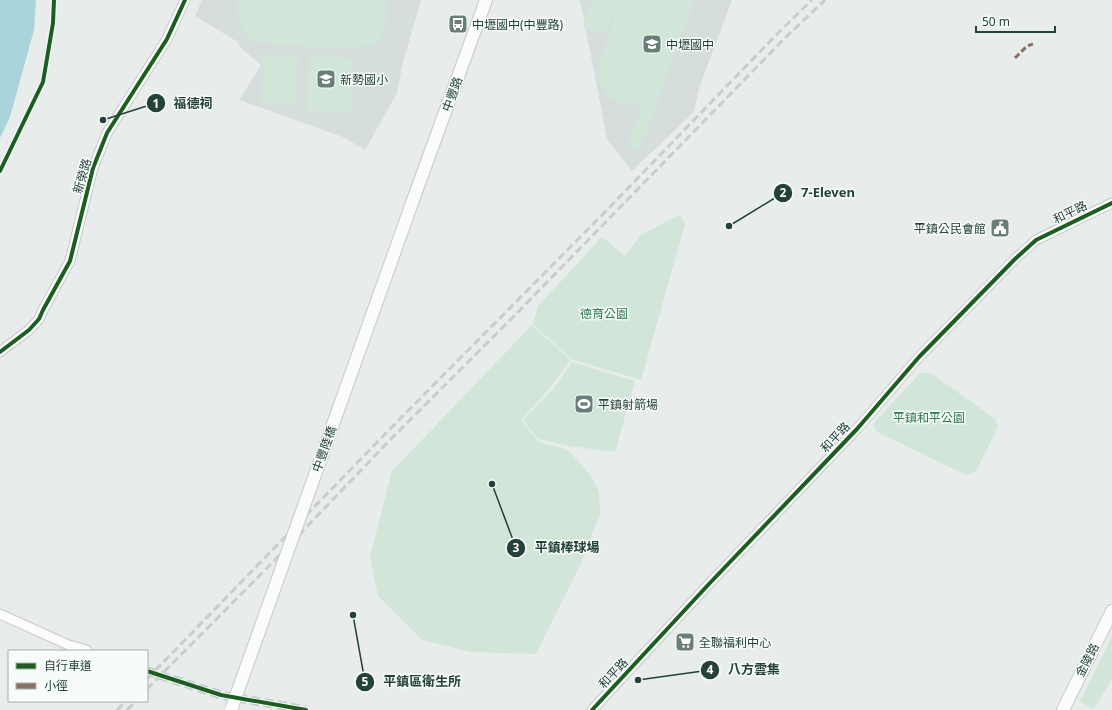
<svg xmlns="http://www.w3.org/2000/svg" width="1112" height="710" font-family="'Noto Sans','Noto Sans TC',sans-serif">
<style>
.built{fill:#d6dedb}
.green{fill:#d1e6d8}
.water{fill:#a9d4db}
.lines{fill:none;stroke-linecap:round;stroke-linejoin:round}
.minor-tunnel{stroke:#c1cbc8;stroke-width:9;stroke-dasharray:9 4.5;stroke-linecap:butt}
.minor-casing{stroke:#c5cac8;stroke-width:11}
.tertiary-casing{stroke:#c5cac8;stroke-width:13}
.secondary-casing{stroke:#c3cbc8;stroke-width:14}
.minor{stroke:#fcfcfc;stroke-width:9}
.tertiary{stroke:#fcfcfc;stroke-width:11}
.secondary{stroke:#fcfcfc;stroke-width:12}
.rail{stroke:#c9cdcc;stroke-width:3;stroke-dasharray:8 4;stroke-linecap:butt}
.secondary-bridge-casing{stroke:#c3cbc8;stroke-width:14;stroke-linecap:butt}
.secondary-bridge{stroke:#fcfcfc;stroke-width:12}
.quiet{stroke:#8d6e63;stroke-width:3;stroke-dasharray:6 3;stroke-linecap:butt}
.cycleway-casing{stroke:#f7fbf9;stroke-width:6}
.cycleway{stroke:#1b5e20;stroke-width:4}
.labels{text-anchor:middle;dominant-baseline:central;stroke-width:3;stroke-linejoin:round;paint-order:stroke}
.poi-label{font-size:12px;fill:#24423a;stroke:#f7fbf9;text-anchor:start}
.street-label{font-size:12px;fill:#24423a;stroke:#f7fbf9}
.park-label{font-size:12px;fill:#2d7a4b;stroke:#f7fbf9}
.leader{fill:none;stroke:#24423a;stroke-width:1.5}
.callout-dot{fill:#24423a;stroke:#f7fbf9;stroke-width:1.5}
.mark-label{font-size:12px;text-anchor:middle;font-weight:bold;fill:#fff}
.callout-label{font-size:13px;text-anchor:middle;font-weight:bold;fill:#24423a;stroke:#f7fbf9;stroke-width:3;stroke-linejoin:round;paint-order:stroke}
</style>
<rect width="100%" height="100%" fill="#e8edeb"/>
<g class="built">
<polygon points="202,0 421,0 403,62 397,93 365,150 343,137 239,100 261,65 239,46 238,42 195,16"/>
<polygon points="580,0 732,0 699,88 694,112 632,171 607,139"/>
</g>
<g class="green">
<path d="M237 0H386C389 7 388 14 386 21 385 27 384 37 379 41 366 54 285 44 264 43 260 42 255 41 251 39 240 31 235 13 237 0Z"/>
<polygon points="592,0 619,0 606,35 583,28"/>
<path d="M621 0H694L640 150 628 146 643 103C616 109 596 94 598 66Z"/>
<polygon points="265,54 298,56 294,104 261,102"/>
<polygon points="309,56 353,58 351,112 306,110"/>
<polygon points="678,215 682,218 685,224 641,380 571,359 533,324 538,306 602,237 625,256 641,235"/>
<polygon points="532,325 570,360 551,387 521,420 539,442 562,448 570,452 591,476 599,491 600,514 581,563 536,654 470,652 422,640 378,596 370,557 392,471"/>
<polygon points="572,362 635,381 615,452 569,446 538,439 523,420 554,388"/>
<polygon points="920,373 931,373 995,419 998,427 976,471 966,475 877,432 873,424"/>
<polygon points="1112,636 1112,679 1094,709 1080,702"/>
</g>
<polygon class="water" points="0,0 36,0 34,30 10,117 0,138"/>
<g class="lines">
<polyline class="minor-tunnel" points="147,671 221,695 306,710"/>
<defs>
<g id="minor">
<polyline points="0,352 29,330 39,319 43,310 70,261 93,168 107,133 167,39 185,0"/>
<polyline points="0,614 73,647"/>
<polyline points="592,710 708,585 857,429 919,357 1015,259 1036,240 1112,203"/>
</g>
<polyline id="tertiary" points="73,647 86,651"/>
<g id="secondary">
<polyline points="417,189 486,0"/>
<polyline points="1063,710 1112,611"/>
</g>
</defs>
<use href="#minor" class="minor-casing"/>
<use href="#tertiary" class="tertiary-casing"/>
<use href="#secondary" class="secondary-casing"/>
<use href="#minor" class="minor"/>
<use href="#tertiary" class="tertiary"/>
<use href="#secondary" class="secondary"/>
<g class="rail">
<polyline points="147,679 388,431 603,214 780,31 812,0"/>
<polyline points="147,689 271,564 391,439 518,312 785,38 825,0"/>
<polyline points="117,710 126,701"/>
<polyline points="127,710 136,701"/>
</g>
<defs>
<polyline id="secondary-bridge" points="231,710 417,189"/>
</defs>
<use href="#secondary-bridge" class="secondary-bridge-casing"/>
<use href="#secondary-bridge" class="secondary-bridge"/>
<polyline class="quiet" points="1015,58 1027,46 1033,44"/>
<defs>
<g id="cycleway">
<polyline points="0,171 43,82 53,23 54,0"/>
<polyline points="0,352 29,330 39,319 43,310 70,261 93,168 107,133 167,39 185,0"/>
<polyline points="147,671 221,695 306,710"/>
<polyline points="592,710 708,585 857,429 919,357 1015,259 1036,240 1112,203"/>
</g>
</defs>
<use href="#cycleway" class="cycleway-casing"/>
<use href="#cycleway" class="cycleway"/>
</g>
<defs>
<symbol id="bus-square" viewBox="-11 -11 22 22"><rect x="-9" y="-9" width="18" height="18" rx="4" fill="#697e78" stroke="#f7fbf9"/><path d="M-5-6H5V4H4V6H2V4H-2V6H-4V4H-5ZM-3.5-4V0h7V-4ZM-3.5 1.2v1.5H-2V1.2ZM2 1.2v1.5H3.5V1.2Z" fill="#fff"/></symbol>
<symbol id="school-square" viewBox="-11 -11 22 22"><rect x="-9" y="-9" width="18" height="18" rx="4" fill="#697e78" stroke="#f7fbf9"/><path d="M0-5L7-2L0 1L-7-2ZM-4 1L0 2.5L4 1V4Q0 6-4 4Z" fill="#fff"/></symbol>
<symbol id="civic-square" viewBox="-11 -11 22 22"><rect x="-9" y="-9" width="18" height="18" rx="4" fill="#697e78" stroke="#f7fbf9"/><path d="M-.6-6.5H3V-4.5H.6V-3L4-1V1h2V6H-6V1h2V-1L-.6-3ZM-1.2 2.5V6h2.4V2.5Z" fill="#fff"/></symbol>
<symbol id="stadium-square" viewBox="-11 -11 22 22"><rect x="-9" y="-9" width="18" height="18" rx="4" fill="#697e78" stroke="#f7fbf9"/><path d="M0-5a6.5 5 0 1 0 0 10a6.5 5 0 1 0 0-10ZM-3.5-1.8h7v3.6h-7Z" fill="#fff"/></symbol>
<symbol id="supermarket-square" viewBox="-11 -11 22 22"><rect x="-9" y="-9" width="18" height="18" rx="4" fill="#697e78" stroke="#f7fbf9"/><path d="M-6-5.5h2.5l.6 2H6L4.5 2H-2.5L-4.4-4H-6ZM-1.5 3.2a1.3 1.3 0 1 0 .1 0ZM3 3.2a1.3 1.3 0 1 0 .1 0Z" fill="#fff"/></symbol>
</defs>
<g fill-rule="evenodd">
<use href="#bus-square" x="447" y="13" width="22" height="22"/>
<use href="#school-square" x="641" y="33" width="22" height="22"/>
<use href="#school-square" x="315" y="68" width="22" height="22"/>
<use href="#civic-square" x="989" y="217" width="22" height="22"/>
<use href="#stadium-square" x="573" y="393" width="22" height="22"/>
<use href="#supermarket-square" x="674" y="631" width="22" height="22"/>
</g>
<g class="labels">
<g class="poi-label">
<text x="472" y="24">中壢國中(中豐路)</text>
<text x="666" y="44">中壢國中</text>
<text x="340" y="79">新勢國小</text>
<text x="986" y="228" text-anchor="end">平鎮公民會館</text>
<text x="598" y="404">平鎮射箭場</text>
<text x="699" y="642">全聯福利中心</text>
</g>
<g class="street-label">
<text transform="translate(452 94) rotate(-70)">中豐路</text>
<text transform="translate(82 176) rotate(-74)">新榮路</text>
<text transform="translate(1070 212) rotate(-26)">和平路</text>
<text transform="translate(835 437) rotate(-47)">和平路</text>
<text transform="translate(324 449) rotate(-70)">中豐陸橋</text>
<text transform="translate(1087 660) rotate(-63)">金陵路</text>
<text transform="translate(613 673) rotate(-47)">和平路</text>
</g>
<g class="park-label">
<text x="604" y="313">德育公園</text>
<text x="929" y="417">平鎮和平公園</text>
</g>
</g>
<path class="leader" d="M103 120L156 103M729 226L783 193M492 484L516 548M638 680L710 670M353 615L365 682"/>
<g class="callout-dot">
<circle cx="103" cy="120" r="4"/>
<circle cx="729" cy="226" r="4"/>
<circle cx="492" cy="484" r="4"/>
<circle cx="638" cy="680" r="4"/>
<circle cx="353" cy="615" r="4"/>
<circle cx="156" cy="103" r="10"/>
<circle cx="783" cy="193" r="10"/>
<circle cx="516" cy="548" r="10"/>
<circle cx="710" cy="670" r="10"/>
<circle cx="365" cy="682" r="10"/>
</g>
<g class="mark-label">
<text x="156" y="108">1</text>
<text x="783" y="197">2</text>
<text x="516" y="552">3</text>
<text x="710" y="674">4</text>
<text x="365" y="686">5</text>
</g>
<g class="callout-label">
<text x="193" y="108">福德祠</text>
<text x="828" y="197">7-Eleven</text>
<text x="567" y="552">平鎮棒球場</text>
<text x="754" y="674">八方雲集</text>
<text x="422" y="686">平鎮區衛生所</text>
</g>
<rect x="8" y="650" width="140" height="52" fill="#f7fbf9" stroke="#a3b1ad"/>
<rect x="16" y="663" width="20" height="6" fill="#1b5e20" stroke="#a3b1ad"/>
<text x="44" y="670" font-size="12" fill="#24423a">自行車道</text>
<rect x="16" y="683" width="20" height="6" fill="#8d6e63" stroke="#a3b1ad"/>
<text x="44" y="690" font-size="12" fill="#24423a">小徑</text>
<path d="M976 26v6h79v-6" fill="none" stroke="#24423a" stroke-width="2"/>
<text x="982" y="26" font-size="12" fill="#24423a" stroke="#f7fbf9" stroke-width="3" paint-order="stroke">50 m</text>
</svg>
